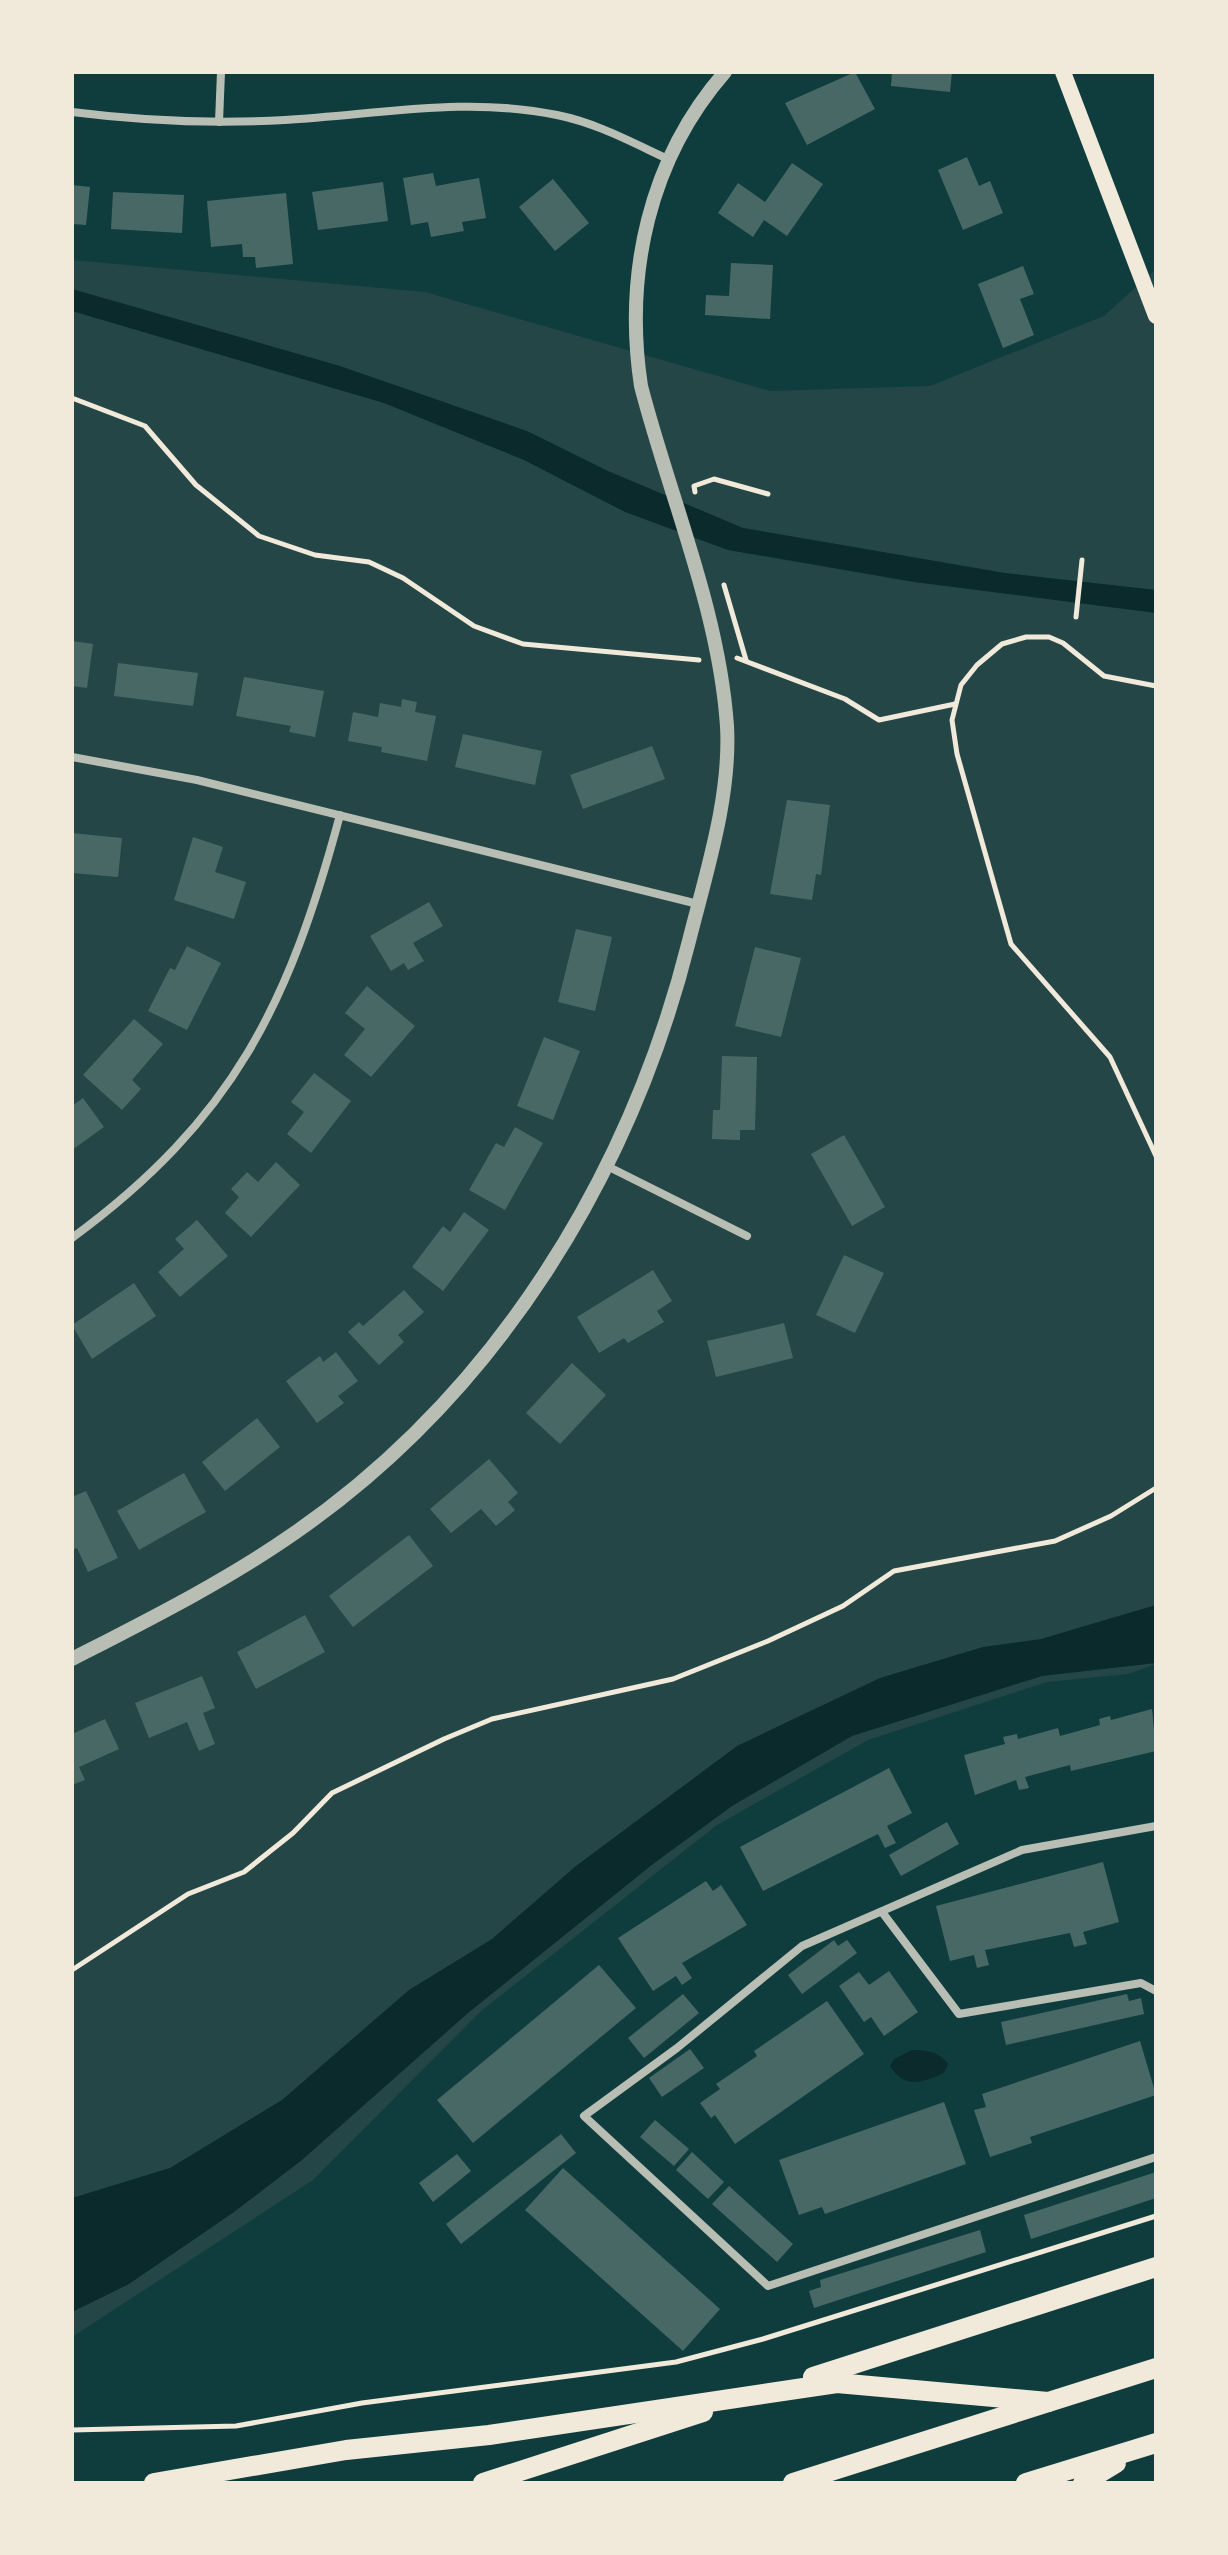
<svg xmlns="http://www.w3.org/2000/svg" width="1228" height="2555" font-family="Signika,sans-serif">
<style>
.green{fill:#244646}
.water{fill:#0a2a2b}
.building{fill:#486865}
.lines{fill:none;stroke-linecap:round;stroke-linejoin:round}
.path{stroke:#f1e9da;stroke-width:5}
.minor{stroke:#b8beb3;stroke-width:8}
.tertiary{stroke:#b8beb3;stroke-width:14}
.secondary{stroke:#f1e9da;stroke-width:16}
.motorway{stroke:#f1e9da;stroke-width:20}
</style>
<rect width="100%" height="100%" fill="#0f3d3e"/>
<polygon class="green" points="72,260 425,292 770,391 930,386 1104,316 1156,269 1156,1664 1128,1674 1047,1682 868,1740 717,1825 481,2011 313,2180 72,2337"/>
<g class="water">
<polygon points="72,289 340,366 527,431 608,471 743,528 1005,573 1156,590 1156,613 914,582 728,550 625,512 524,460 384,403 72,311"/>
<polygon points="1156,1605 1156,1663 1042,1676 852,1736 732,1806 653,1864 468,2013 302,2160 234,2212 129,2284 72,2312 72,2198 170,2168 282,2100 409,1990 492,1939 576,1866 737,1746 880,1678 983,1647 1041,1639"/>
<path d="M912 2050C926 2050 940 2052 948 2064L944 2073C922 2083 904 2089 890 2066L894 2059Z"/>
</g>
<g class="building">
<polygon points="855,72 875,109 807,145 785,103"/>
<polygon points="892,72 952,72 950,92 891,86"/>
<polygon points="967,157 979,186 990,181 1003,213 963,230 938,170"/>
<polygon points="792,163 823,184 787,236 764,220 753,237 718,213 738,183 765,202"/>
<polygon points="433,173 436,186 479,178 486,218 462,222 464,231 431,237 428,222 411,225 403,178"/>
<polygon points="553,179 589,223 555,251 519,207"/>
<polygon points="383,182 388,221 318,230 312,192"/>
<polygon points="72,185 90,187 86,225 72,224"/>
<polygon points="113,192 184,195 182,233 111,229"/>
<polygon points="286,193 293,264 256,268 255,257 243,257 242,244 211,247 207,201"/>
<polygon points="731,263 773,265 770,319 705,315 706,295 729,296"/>
<polygon points="1023,266 1034,294 1020,299 1034,335 1003,348 978,284"/>
<polygon points="72,641 93,644 87,688 72,686"/>
<polygon points="118,663 198,673 193,706 114,696"/>
<polygon points="244,677 324,691 315,737 289,732 291,726 236,716"/>
<polygon points="402,699 417,702 415,712 436,716 427,761 381,752 382,747 348,741 353,712 378,717 380,703 401,707"/>
<polygon points="463,734 542,751 535,785 455,767"/>
<polygon points="652,746 665,779 583,809 570,775"/>
<polygon points="787,800 830,805 821,875 816,874 812,900 770,894"/>
<polygon points="72,833 122,838 118,877 72,873"/>
<polygon points="193,837 223,847 215,872 246,882 234,919 174,900"/>
<polygon points="429,902 443,926 413,943 424,961 408,970 404,963 391,971 370,936"/>
<polygon points="576,929 612,937 595,1011 558,1002"/>
<polygon points="187,946 221,963 187,1030 148,1011 170,968 175,970"/>
<polygon points="755,947 801,958 781,1037 735,1026"/>
<polygon points="367,986 415,1026 371,1077 344,1055 365,1029 345,1013"/>
<polygon points="134,1019 163,1044 132,1080 141,1089 122,1110 83,1075"/>
<polygon points="544,1037 580,1051 553,1120 517,1106"/>
<polygon points="722,1056 757,1057 755,1130 740,1130 740,1140 712,1139 713,1110 720,1110"/>
<polygon points="314,1073 351,1101 311,1153 287,1134 304,1112 291,1102"/>
<polygon points="83,1098 104,1127 72,1150 72,1106"/>
<polygon points="515,1127 543,1143 505,1210 469,1190 496,1143 504,1147"/>
<polygon points="844,1135 885,1207 852,1226 811,1154"/>
<polygon points="276,1162 300,1185 251,1237 225,1213 239,1197 231,1189 247,1172 258,1182"/>
<polygon points="464,1212 489,1230 443,1291 412,1267 443,1226 450,1232"/>
<polygon points="197,1220 228,1256 180,1297 158,1272 184,1249 175,1239"/>
<polygon points="844,1255 884,1273 855,1333 816,1315"/>
<polygon points="653,1270 672,1301 657,1311 664,1322 628,1343 624,1338 599,1353 577,1317"/>
<polygon points="134,1283 156,1316 92,1359 72,1325"/>
<polygon points="404,1290 424,1312 398,1335 404,1342 379,1365 348,1332 359,1322 363,1326"/>
<polygon points="784,1323 793,1358 716,1377 707,1341"/>
<polygon points="336,1352 358,1381 338,1396 344,1403 317,1423 286,1381 320,1356 323,1362"/>
<polygon points="572,1363 606,1395 560,1444 526,1413"/>
<polygon points="257,1418 280,1447 225,1491 202,1462"/>
<polygon points="489,1459 518,1493 508,1502 515,1510 496,1526 481,1509 451,1533 430,1509"/>
<polygon points="184,1473 206,1512 139,1550 117,1511"/>
<polygon points="86,1491 118,1558 88,1572 77,1548 72,1550 72,1497"/>
<polygon points="409,1535 433,1566 353,1627 329,1596"/>
<polygon points="305,1615 325,1652 256,1689 237,1652"/>
<polygon points="202,1676 215,1708 203,1713 215,1744 199,1751 187,1722 149,1738 135,1703"/>
<polygon points="1152,1709 1156,1751 1071,1771 1070,1765 1025,1777 1029,1788 1019,1790 1016,1780 975,1795 964,1755 1005,1744 1003,1737 1017,1734 1018,1739 1058,1728 1060,1736 1100,1725 1099,1719 1110,1716 1111,1720"/>
<polygon points="105,1719 119,1749 79,1767 85,1780 72,1785 72,1734"/>
<polygon points="889,1768 912,1813 887,1826 896,1843 885,1848 878,1834 763,1891 740,1847"/>
<polygon points="947,1822 959,1844 901,1876 889,1855"/>
<polygon points="1103,1862 1119,1922 1083,1932 1087,1944 1074,1947 1070,1933 985,1950 989,1965 977,1968 974,1955 950,1961 936,1906"/>
<polygon points="706,1881 713,1891 721,1885 747,1925 682,1963 692,1978 682,1985 676,1976 653,1991 618,1938"/>
<polygon points="834,1940 838,1946 847,1940 857,1953 802,1994 788,1975"/>
<polygon points="599,1965 636,2008 473,2143 437,2100"/>
<polygon points="889,1971 918,2012 884,2036 871,2017 864,2022 839,1986 859,1972 869,1985"/>
<polygon points="683,1994 699,2013 644,2058 628,2038"/>
<polygon points="1127,1994 1129,2001 1141,1998 1144,2014 1006,2045 1001,2022"/>
<polygon points="827,2001 864,2054 735,2144 715,2115 711,2118 700,2103 720,2089 716,2084 757,2056 754,2051"/>
<polygon points="1140,2041 1156,2095 1030,2137 1032,2143 990,2157 974,2110 986,2107 982,2094"/>
<polygon points="690,2049 704,2068 662,2097 649,2078"/>
<polygon points="944,2102 966,2164 825,2214 822,2207 799,2215 779,2160"/>
<polygon points="655,2120 689,2149 674,2166 640,2137"/>
<polygon points="561,2134 576,2153 461,2244 446,2224"/>
<polygon points="692,2152 724,2182 708,2199 676,2170"/>
<polygon points="457,2154 471,2171 433,2202 419,2183"/>
<polygon points="563,2168 720,2309 683,2351 525,2210"/>
<polygon points="1156,2172 1156,2198 1031,2239 1024,2215"/>
<polygon points="729,2186 793,2244 777,2262 712,2204"/>
<polygon points="980,2230 986,2252 814,2308 809,2291 821,2287 820,2280"/>
</g>
<g class="lines">
<g class="path">
<polyline points="72,398 145,426 196,485 259,536 315,555 369,562 403,578 474,626 523,644 699,660"/>
<polyline points="695,492 694,486 714,479 768,494"/>
<polyline points="724,585 746,660"/>
<polyline points="1076,617 1082,560"/>
<polyline points="737,658 845,699 879,720 955,704"/>
<polyline points="1156,686 1104,676 1063,643 1049,637 1026,637 1002,644 977,665 961,685 952,720 957,754 1011,944 1110,1057 1156,1156"/>
<polyline points="72,1970 188,1894 244,1872 293,1833 332,1793 444,1739 492,1719 673,1679 768,1641 843,1606 894,1571 1055,1541 1111,1516 1156,1488"/>
<polyline points="72,2430 236,2426 362,2403 676,2362 763,2339 1156,2216"/>
</g>
<g class="minor">
<path d="M72 112C143 121 213 124 285 120 377 115 465 96 557 115 597 123 633 143 670 160"/>
<polyline points="219,122 221,72"/>
<polyline points="72,757 197,780 698,904"/>
<polyline points="607,1166 747,1236"/>
<path d="M72 1238C234 1119 289 1004 340 815"/>
<polyline points="1156,1826 1022,1850 802,1946 677,2048 584,2116 768,2286 1156,2157"/>
<polyline points="882,1912 959,2014 1141,1983 1156,1991"/>
</g>
<path class="tertiary" d="M72 1659C148 1620 226 1581 296 1532 497 1392 630 1176 689 941 706 873 731 797 727 726 719 610 670 498 641 386 624 274 649 159 725 72"/>
<polyline class="secondary" points="1063,72 1156,316"/>
<g class="motorway">
<polyline points="813,2377 1156,2267"/>
<polyline points="154,2483 346,2450 489,2435 837,2383 1048,2402"/>
<polyline points="483,2483 703,2412"/>
<polyline points="793,2483 1156,2368"/>
<polyline points="1026,2483 1156,2443"/>
<polyline points="1083,2483 1116,2463"/>
</g>
</g>
<rect width="1228" height="2555" fill="none" stroke="#f1e9da" stroke-width="148"/>
</svg>
